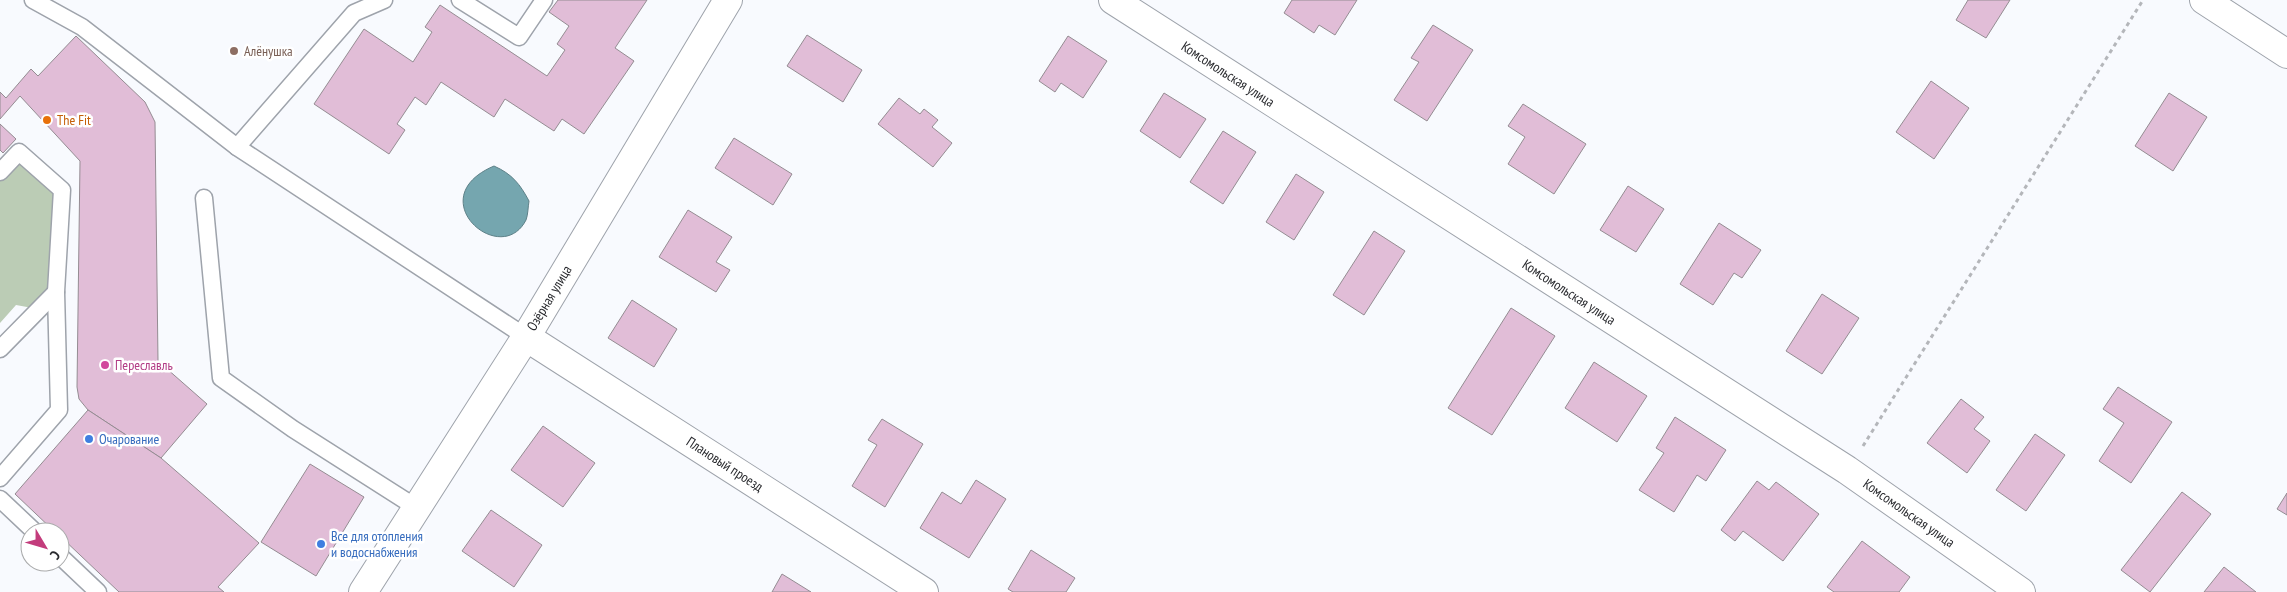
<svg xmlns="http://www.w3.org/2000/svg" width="2287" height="592" font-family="'PT Sans Narrow',sans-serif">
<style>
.green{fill:#bbccb5}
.water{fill:#75a6af;stroke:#5e8188}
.building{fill:#e1bdd7;stroke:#948c92}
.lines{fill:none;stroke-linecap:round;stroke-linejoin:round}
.service-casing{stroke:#9ea3ab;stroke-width:19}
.minor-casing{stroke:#9ea3ab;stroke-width:30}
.path{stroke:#b4b6ba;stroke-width:3;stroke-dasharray:4 4;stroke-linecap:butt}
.service{stroke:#fff;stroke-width:16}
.minor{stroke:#fff;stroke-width:28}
.education-dot{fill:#8d6e63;stroke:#fff;stroke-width:2}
.food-dot{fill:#e8710a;stroke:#fff;stroke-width:2}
.hotel-dot{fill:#d1479c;stroke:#fff;stroke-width:2}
.shop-dot{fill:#3f7fe0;stroke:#fff;stroke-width:2}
.labels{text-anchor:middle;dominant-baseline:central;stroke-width:5;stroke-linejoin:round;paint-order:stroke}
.education-label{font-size:14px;fill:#785e54;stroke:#fff;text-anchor:start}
.street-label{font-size:14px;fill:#292a2e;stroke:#fff}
.food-label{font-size:14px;fill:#c56008;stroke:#fff;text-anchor:start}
.hotel-label{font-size:14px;fill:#b23c85;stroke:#fff;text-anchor:start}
.shop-label{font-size:14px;fill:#366cbe;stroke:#fff;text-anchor:start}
</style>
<rect width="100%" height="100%" fill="#f8fafe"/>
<polygon class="green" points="19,153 62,191 55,291 38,309 16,305 0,323 0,173"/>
<path class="water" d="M494 166C512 174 520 184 529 201 528 207 528 215 526 220 501 269 419 198 494 166Z"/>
<g class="building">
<polygon points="558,0 647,0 615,48 634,61 584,134 562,119 554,131 505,99 494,117 441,82 426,105 415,97 397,124 405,130 389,154 314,104 364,29 413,62 432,32 425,27 440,5 547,76 565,50 557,44 569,26 549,12"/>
<polygon points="1292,0 1357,0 1335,35 1319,25 1314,33 1284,13"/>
<polygon points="1968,0 2010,0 1986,38 1956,20"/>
<polygon points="1433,25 1473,50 1427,121 1394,100 1419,62 1411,58"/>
<polygon points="807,35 862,70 843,102 787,66"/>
<polygon points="76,36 145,102 155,122 158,361 207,404 161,458 88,410 79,399 77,387 80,161 20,96 0,119 0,92 6,98 31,69 38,76"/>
<polygon points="1068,36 1107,61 1083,98 1061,83 1055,92 1039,81"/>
<polygon points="1931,81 1969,108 1934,159 1896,132"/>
<polygon points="1164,93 1206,119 1180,158 1140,131"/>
<polygon points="2169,93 2207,117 2173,171 2135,146"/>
<polygon points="899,98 920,114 924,109 938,120 932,127 952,143 933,167 878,124"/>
<polygon points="1523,104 1586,144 1554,194 1508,164 1525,137 1508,126"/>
<polygon points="0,124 16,139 3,153 0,150"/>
<polygon points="1223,131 1256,152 1223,204 1190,182"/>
<polygon points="734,138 792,174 773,205 715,168"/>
<polygon points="1296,174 1324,192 1294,240 1266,222"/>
<polygon points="1628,186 1664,209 1636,252 1600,230"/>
<polygon points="688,210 732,237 716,262 730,270 716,292 659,257"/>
<polygon points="1719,223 1761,250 1742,278 1734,273 1713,305 1680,284"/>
<polygon points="1374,231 1405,251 1364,315 1333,295"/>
<polygon points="1822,294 1859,318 1822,374 1786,351"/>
<polygon points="632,300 677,329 654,367 608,338"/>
<polygon points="1511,308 1555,336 1492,435 1448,408"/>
<polygon points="1594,362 1647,396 1617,442 1565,408"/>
<polygon points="2118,387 2172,422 2131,483 2099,461 2124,423 2103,409"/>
<polygon points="1961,399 1984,417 1974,429 1990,441 1967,473 1927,443"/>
<polygon points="88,410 161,458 259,543 218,587 224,592 119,592 60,536 60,532 55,532 15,494"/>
<polygon points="1675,417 1726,450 1706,481 1697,475 1674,512 1639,490 1664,453 1656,448"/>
<polygon points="882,419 923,444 885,507 852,486 877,445 868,440"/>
<polygon points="543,426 595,463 563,507 511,470"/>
<polygon points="2035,434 2065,455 2026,511 1996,490"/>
<polygon points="310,464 364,497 316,576 261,542"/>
<polygon points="976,480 1006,499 969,558 920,528 942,492 961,504"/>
<polygon points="1757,481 1769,490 1776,482 1819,514 1783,561 1743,531 1735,541 1721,530"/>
<polygon points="2182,492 2211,514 2150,592 2121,570"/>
<polygon points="2287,493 2287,515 2277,509"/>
<polygon points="491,510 542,545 514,587 462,551"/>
<polygon points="1862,541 1910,577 1899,592 1834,592 1827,587"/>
<polygon points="1031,550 1075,578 1066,592 1013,592 1008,589"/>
<polygon points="2224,567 2256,592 2204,592"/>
<polygon points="782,574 811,592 772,592"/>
</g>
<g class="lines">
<defs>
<g id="service">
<polyline points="33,0 82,27 237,147 526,337"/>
<polyline points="460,0 519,37 544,0"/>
<polyline points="237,147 354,13 384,0"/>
<polyline points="0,172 19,152 62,190 56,292 59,410 0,478"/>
<polyline points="204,198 221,378 293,429 417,508"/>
<polyline points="0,349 56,292"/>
<polyline points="0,499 35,532"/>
<polyline points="60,556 98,592"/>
</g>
<g id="minor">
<polyline points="1113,0 1847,470 2021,592"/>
<polyline points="2204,0 2287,54"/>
<polyline points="526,337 924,592"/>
<polyline points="363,592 526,337 728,0"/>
</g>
</defs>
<use href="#service" class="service-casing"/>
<use href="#minor" class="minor-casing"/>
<polyline class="path" points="1863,446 2143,0"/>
<use href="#service" class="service"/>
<use href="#minor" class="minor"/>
</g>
<circle class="education-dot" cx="234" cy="51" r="5"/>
<circle class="food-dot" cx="47" cy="120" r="5"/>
<circle class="hotel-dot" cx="105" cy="365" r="5"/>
<g class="shop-dot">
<circle cx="89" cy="439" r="5"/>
<circle cx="321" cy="544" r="5"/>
</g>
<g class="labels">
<g class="education-label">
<text x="244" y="51">Алёнушка</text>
</g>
<g class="street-label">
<text transform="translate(1228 74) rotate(33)">Комсомольская улица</text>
<text transform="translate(1569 292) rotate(33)">Комсомольская улица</text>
<text transform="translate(549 298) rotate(-59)">Озёрная улица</text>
<text transform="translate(725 464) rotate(33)">Плановый проезд</text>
<text transform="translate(1909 513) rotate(35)">Комсомольская улица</text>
</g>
<g class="food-label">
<text x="57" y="120">The Fit</text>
</g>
<g class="hotel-label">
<text x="115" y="365">Переславль</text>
</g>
<g class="shop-label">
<text x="99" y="439">Очарование</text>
<text x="331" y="536">Все для отопления<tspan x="331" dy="16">и водоснабжения</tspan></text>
</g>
</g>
<g transform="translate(45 547) rotate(128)"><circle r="24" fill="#ffffff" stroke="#a9aaab"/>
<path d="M0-4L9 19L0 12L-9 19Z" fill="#c33c7c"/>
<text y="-8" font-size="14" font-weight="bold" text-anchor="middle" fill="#292a2e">С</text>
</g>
</svg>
